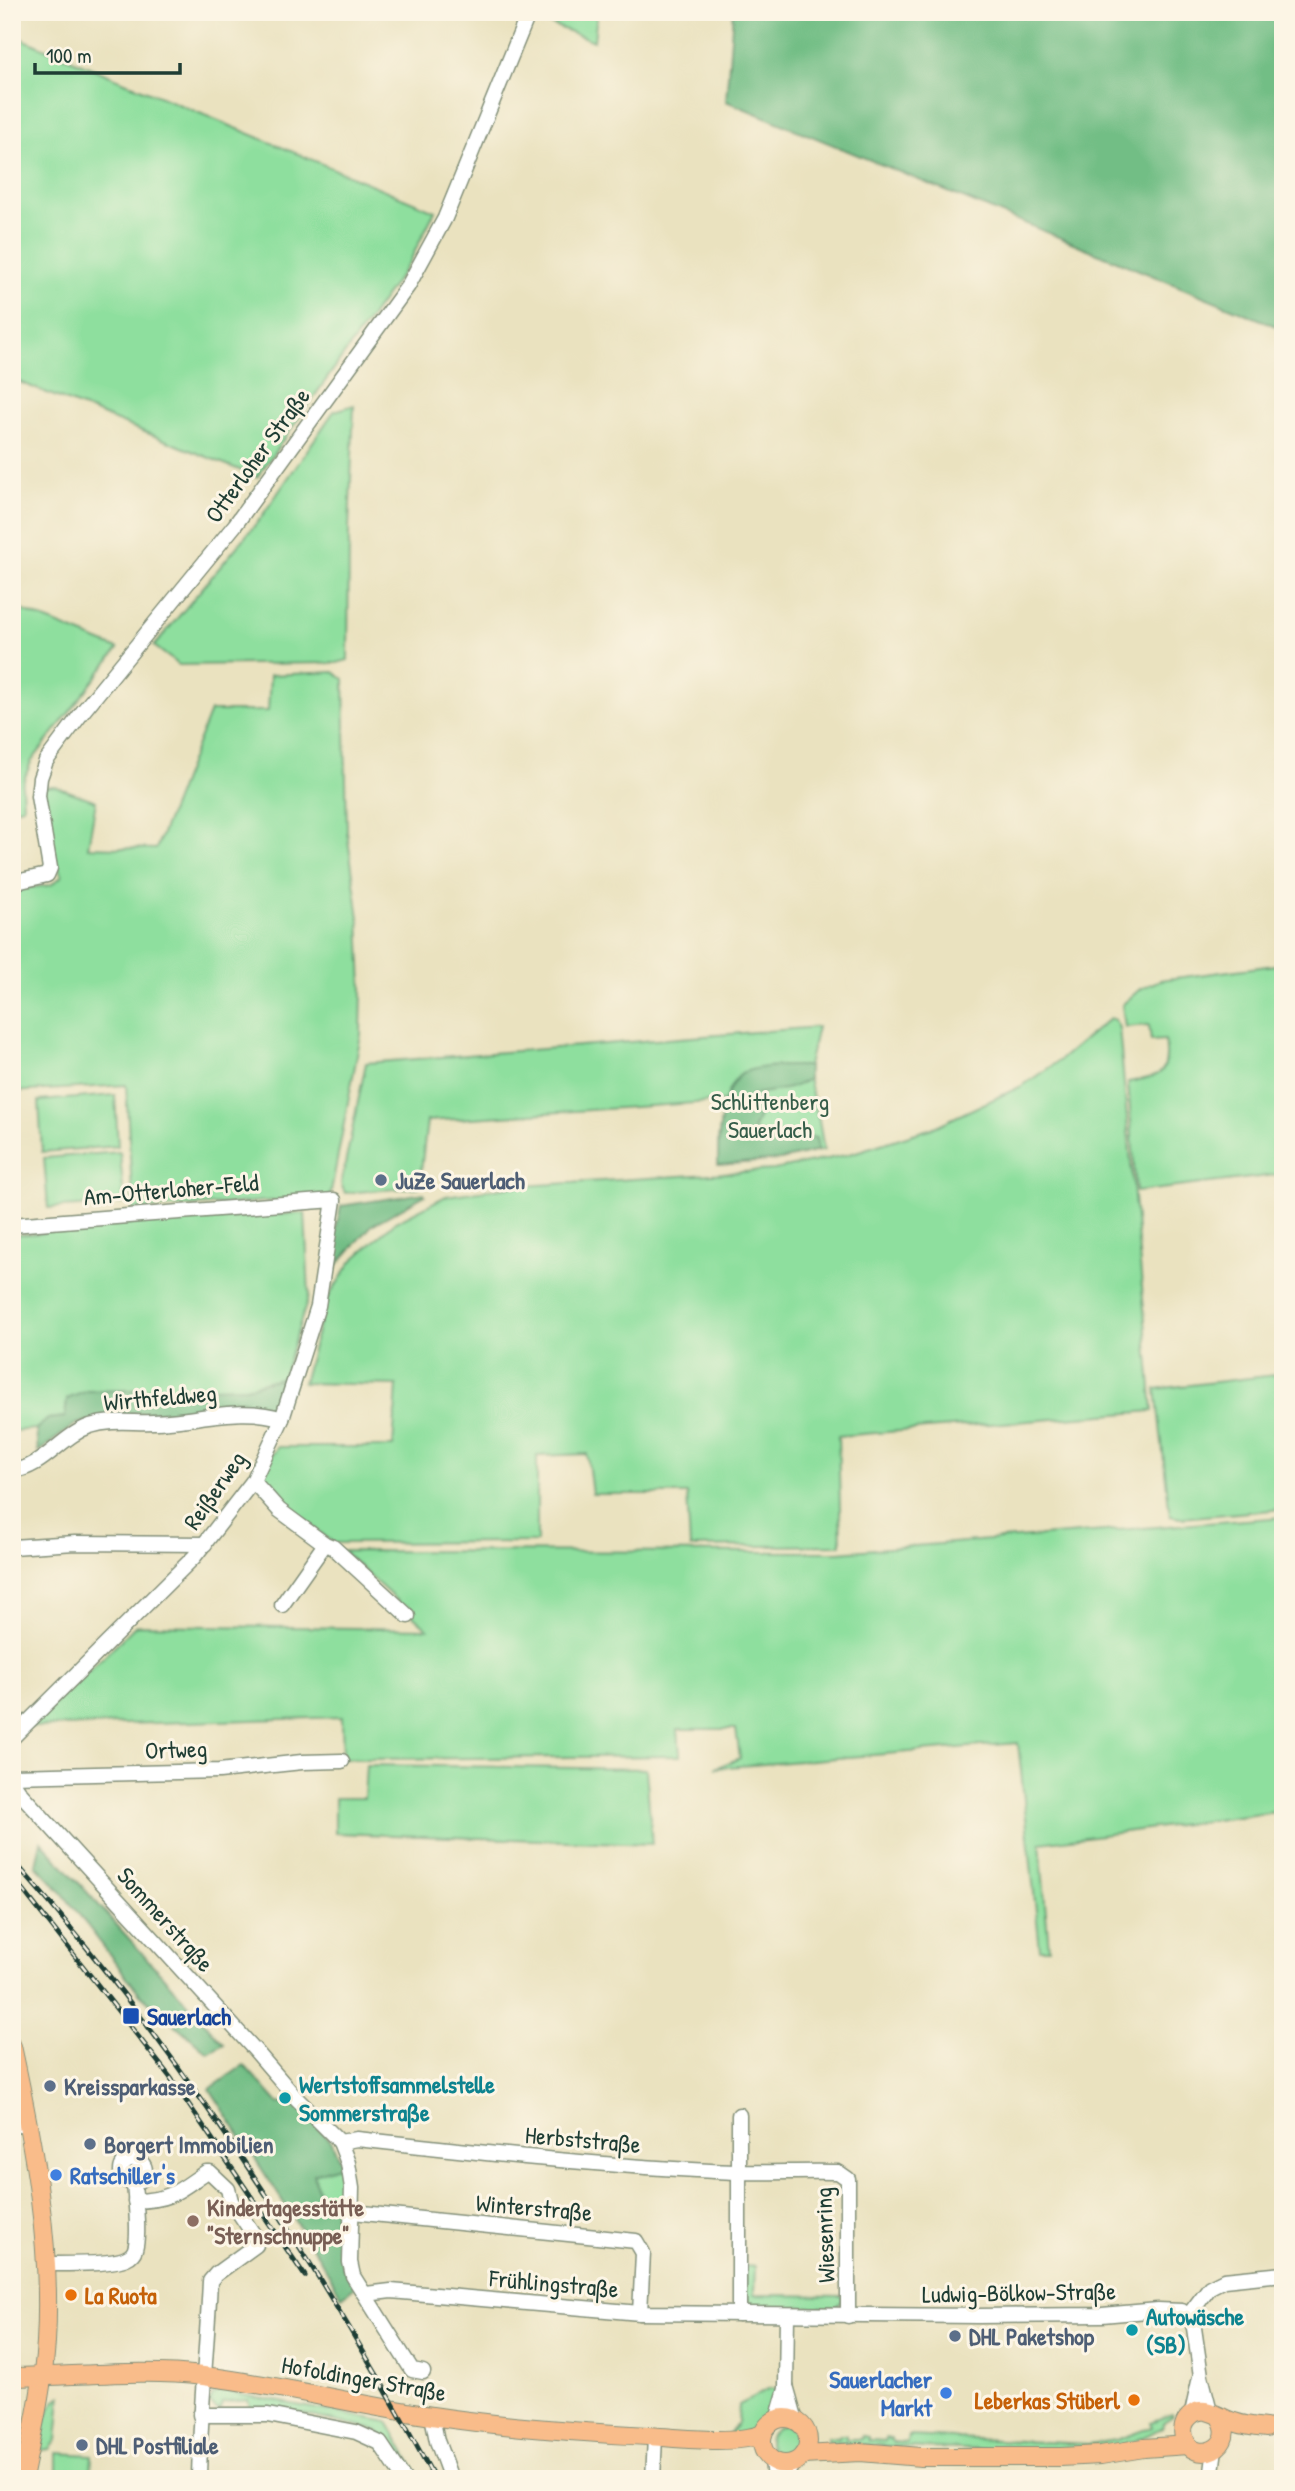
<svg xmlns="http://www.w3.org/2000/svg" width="1295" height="2491" font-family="'Patrick Hand',sans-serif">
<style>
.green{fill:#8edf9e;stroke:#568e69;stroke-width:2}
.forest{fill:#72be85;stroke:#487e5c;stroke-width:2}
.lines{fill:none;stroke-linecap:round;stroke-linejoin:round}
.minor-casing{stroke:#84907a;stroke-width:17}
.major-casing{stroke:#84907a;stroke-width:20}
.minor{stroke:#fff;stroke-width:14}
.major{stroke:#f9bc8a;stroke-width:18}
.rail-casing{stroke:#1f3d34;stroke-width:5}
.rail{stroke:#fcf5e5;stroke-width:2.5;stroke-dasharray:8;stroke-linecap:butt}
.service-dot{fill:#5c6f8a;stroke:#fcf5e5;stroke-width:2.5}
.transit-dot{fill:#1a4fb4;stroke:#fcf5e5;stroke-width:2.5}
.culture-dot{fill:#0f9aa8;stroke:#fcf5e5;stroke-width:2.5}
.shop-dot{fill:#3f7fe0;stroke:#fcf5e5;stroke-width:2.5}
.education-dot{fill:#8d6e63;stroke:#fcf5e5;stroke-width:2.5}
.food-dot{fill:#e8710a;stroke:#fcf5e5;stroke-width:2.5}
.labels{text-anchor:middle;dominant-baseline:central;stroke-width:6;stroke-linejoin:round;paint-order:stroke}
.street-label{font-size:24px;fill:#1f3d34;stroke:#fcf5e5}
.park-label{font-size:24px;fill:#355d49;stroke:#fcf5e5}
.service-label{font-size:24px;font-weight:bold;fill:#4e5e75;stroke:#fcf5e5;text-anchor:start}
.transit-label{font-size:24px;font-weight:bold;fill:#164399;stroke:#fcf5e5;text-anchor:start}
.culture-label{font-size:24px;font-weight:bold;fill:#0d838f;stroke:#fcf5e5;text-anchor:start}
.shop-label{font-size:24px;font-weight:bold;fill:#366cbe;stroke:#fcf5e5;text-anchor:start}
.education-label{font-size:24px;font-weight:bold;fill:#785e54;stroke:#fcf5e5;text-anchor:start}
.food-label{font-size:24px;font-weight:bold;fill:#c56008;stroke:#fcf5e5;text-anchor:start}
</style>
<rect width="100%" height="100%" fill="#fcf5e5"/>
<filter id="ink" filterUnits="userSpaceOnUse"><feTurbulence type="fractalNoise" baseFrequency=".0143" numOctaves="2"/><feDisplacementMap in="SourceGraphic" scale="14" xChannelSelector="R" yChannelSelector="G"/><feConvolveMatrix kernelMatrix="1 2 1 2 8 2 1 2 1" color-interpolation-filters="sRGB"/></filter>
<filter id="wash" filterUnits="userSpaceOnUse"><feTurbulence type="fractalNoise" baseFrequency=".00686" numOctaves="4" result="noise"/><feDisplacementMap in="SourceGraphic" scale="28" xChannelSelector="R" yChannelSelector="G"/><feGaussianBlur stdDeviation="1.57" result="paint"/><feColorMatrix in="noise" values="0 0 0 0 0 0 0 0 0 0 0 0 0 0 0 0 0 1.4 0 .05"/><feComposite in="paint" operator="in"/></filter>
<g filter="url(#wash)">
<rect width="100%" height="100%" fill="#eae2bf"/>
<g class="green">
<polygon points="534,12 597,12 594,41 537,19"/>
<polygon points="12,35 435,211 409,263 257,477 12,379"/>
<polygon points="354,405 349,529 348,660 337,663 179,665 154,646 260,519 334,411"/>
<polygon points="12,606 118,649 31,762 22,785 23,807 12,809"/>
<path d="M334 672 344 679 347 832 359 918 362 988 361 1034 330 1197 133 1210 126 1085 12 1092V890L51 885 62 876C50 848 44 818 44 787L54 786 96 801 88 847 156 849 210 711H268L270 675Z"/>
<path d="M1283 964V1174L1136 1192 1128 1082C1160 1076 1170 1076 1165 1040L1151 1041 1149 1025 1125 1027 1122 1005 1140 989 1160 980Z"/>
<polygon points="1110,1018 1115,1020 1119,1028 1153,1411 838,1436 841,1545 690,1547 687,1494 592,1494 587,1454 537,1456 537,1542 333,1543 284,1503 263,1476 268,1460 278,1447 393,1447 397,1385 303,1383 325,1302 352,1261 395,1222 446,1196 507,1187 774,1170 846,1155 932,1128 1022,1086 1060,1060"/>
<polygon points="817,1027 808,1066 808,1079 819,1121 824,1150 780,1160 718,1165 718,1140 724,1101 427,1121 419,1187 345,1193 341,1184 366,1063"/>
<polygon points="115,1095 118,1146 42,1152 39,1101"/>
<polygon points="120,1152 124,1203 48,1208 44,1158"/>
<polygon points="305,1213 309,1295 283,1377 246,1387 183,1390 65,1417 48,1419 36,1429 12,1431 12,1235 43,1233 43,1229"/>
<polygon points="1283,1374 1283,1509 1181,1518 1170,1516 1156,1389"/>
<polygon points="1283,1517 1283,1811 1040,1843 1049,1949 1040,1949 1018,1743 715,1768 740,1758 736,1729 678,1729 680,1756 367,1759 343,1758 342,1717 31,1727 136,1625 428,1629 342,1551 838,1552"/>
<polygon points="366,1765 646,1769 652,1844 335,1833 335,1798 364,1798"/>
<polygon points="341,2165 346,2182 346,2198 320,2202 314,2173"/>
<polygon points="745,2266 755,2267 754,2295 842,2296 842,2301 835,2307 755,2307 744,2296"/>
<polygon points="770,2388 776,2389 772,2417 759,2430 727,2436 738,2423 739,2405"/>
<polygon points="221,2391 388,2422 420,2479 412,2479 378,2431 284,2410 278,2412 250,2408 248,2400 222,2403 220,2410 217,2410 209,2403 213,2394"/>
<path d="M61 2396 57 2440 50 2449 41 2450C44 2429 43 2410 61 2396Z"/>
<path d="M1172 2414 1173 2416 1162 2423V2427C1114 2458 1055 2451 1000 2450 942 2449 886 2447 828 2442L827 2437 839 2438 840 2435H846V2439H861L862 2436 868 2437V2440L885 2441 886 2438 891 2439 892 2442 907 2443 908 2436 1089 2444 1116 2440 1152 2427 1150 2422Z"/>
<circle cx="786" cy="2442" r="17"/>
<polygon points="57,2453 92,2455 91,2474 57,2474"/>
</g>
<g class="forest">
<polygon points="733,12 1283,12 1283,329 726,101"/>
<path d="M778 1066H808V1079C789 1092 772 1090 751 1095V1100C766 1107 758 1119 753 1130 769 1143 797 1134 816 1138L818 1149 814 1152 780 1160 718 1165C718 1140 719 1085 745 1072 755 1067 768 1067 778 1066Z"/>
<polygon points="424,1193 425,1195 372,1225 331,1272 326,1274 341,1206"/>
<polygon points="283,1377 292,1377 279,1407 121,1414 76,1424 38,1452 36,1429 48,1419 65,1417 67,1399 87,1391 246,1387"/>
<polygon points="41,1841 224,2044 208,2053 140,1994 60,1890 36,1865"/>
<polygon points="244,2065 278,2103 284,2104 291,2098 332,2142 341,2165 314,2174 320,2202 346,2198 341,2248 343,2268 355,2286 342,2297 320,2259 210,2089"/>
</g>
</g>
<g filter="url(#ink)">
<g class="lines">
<defs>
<g id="minor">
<polyline points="12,883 47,875 50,868 38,796 40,778 46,761 84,710 235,525 408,286 445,218 529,12"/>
<polyline points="12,1225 334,1200 318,1306 282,1419 253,1481 194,1557 12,1738"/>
<path d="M12 1471C43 1468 61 1436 90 1426 112 1419 132 1423 154 1422 196 1421 242 1405 282 1419"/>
<polyline points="253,1481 279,1510 325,1544 333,1547 408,1616"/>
<polyline points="12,1547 75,1543 205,1544"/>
<polyline points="282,1605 325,1544"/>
<polyline points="12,1776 219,1771 302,1762 342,1761"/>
<polyline points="12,1781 21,1794 254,2049 296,2098 340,2142 348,2163 352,2188 350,2262 353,2276 412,2370 423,2372"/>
<polyline points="12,2125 27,2123"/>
<path d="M340 2142 357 2139C483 2153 609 2167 736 2172 770 2173 804 2171 838 2172L848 2179V2316"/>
<circle cx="133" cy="2171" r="12"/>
<path d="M135 2201C171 2200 177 2192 206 2172H210L228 2189 231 2201 256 2238V2245L216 2274 210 2281C207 2347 200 2413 199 2479"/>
<polyline points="353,2212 636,2241 643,2253 640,2313"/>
<path d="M46 2264C62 2264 117 2265 128 2257 131 2256 134 2252 135 2249 140 2233 135 2200 134 2183"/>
<polyline points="366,2294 391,2291 640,2313 978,2316 1102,2315 1158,2310 1182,2311 1191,2320 1194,2328 1201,2376 1210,2411"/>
<polyline points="739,2314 739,2115"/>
<polyline points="1188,2316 1210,2287 1224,2280 1283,2274"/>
<polyline points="787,2389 796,2421"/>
<polyline points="1192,2413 1200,2377"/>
<polyline points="200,2415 268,2415 356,2432 380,2443 404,2479"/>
<polyline points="432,2416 437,2441 451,2479"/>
<polyline points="777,2420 786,2389 787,2315"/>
<polyline points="772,2460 774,2479"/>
<polyline points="653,2479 655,2437"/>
<polyline points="784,2479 793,2463"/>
<polyline points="1211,2479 1215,2449"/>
</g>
<g id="major">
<path d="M12 2046C33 2143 52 2243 46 2342 43 2388 32 2434 23 2479"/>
<path d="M12 2377C75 2377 140 2368 203 2376 280 2385 355 2405 432 2416 504 2427 575 2432 648 2436 680 2438 734 2445 763 2434"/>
<path d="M1219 2416C1241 2447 1193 2467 1184 2437 1182 2430 1184 2422 1189 2417 1203 2402 1219 2418 1234 2422 1245 2426 1256 2427 1266 2428"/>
<circle cx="785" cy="2441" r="23"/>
<polyline points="803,2455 860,2452 921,2457 1060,2457 1101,2455 1144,2448 1188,2445"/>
</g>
</defs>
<use href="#minor" class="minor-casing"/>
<use href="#major" class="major-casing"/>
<use href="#minor" class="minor"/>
<use href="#major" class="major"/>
<defs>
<g id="rail">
<path d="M12 1859C178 2047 316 2259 435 2479"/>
<polyline points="12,1876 170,2077 305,2276"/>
</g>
</defs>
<use href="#rail" class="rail-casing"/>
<use href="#rail" class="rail"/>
</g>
</g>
<g class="service-dot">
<circle cx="381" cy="1180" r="7"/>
<circle cx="50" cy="2086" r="7"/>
<circle cx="90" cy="2144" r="7"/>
<circle cx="955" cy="2336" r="7"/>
<circle cx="82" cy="2445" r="7"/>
</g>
<rect class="transit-dot" x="122" y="2007" width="18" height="18" rx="3.5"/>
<g class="culture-dot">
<circle cx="285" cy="2098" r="7"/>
<circle cx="1132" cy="2330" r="7"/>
</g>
<g class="shop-dot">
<circle cx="56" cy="2175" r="7"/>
<circle cx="946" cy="2393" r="7"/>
</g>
<circle class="education-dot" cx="193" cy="2221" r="7"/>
<g class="food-dot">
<circle cx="71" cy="2295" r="7"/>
<circle cx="1134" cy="2400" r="7"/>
</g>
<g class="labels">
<g class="street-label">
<text transform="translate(257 455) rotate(-54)">Otterloher Straße</text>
<text transform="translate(171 1189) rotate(-5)">Am-Otterloher-Feld</text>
<text transform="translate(160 1397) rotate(-5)">Wirthfeldweg</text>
<text transform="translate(214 1490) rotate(-55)">Reißerweg</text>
<text transform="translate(176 1749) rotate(-2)">Ortweg</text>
<text transform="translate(166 1919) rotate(48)">Sommerstraße</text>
<text transform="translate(583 2139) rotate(5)">Herbststraße</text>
<text transform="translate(534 2207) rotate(5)">Winterstraße</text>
<text transform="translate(824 2235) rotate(-92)">Wiesenring</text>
<text transform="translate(554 2283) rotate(5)">Frühlingstraße</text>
<text transform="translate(1019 2292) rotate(-1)">Ludwig-Bölkow-Straße</text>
<text transform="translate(364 2378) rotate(10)">Hofoldinger Straße</text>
</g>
<g class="park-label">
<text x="770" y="1101">Schlittenberg<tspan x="770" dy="28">Sauerlach</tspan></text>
</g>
<g class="service-label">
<text x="395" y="1180">JuZe Sauerlach</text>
<text x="64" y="2086">Kreissparkasse</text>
<text x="104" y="2144">Borgert Immobilien</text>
<text x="969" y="2336">DHL Paketshop</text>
<text x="96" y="2445">DHL Postfiliale</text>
</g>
<g class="transit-label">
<text x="147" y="2016">Sauerlach</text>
</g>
<g class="culture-label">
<text x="299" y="2084">Wertstoffsammelstelle<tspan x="299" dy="28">Sommerstraße</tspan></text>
<text x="1146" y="2316">Autowäsche<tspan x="1146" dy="28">(SB)</tspan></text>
</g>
<g class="shop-label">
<text x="70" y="2175">Ratschiller's</text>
<text x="932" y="2379" text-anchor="end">Sauerlacher<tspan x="932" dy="28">Markt</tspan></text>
</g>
<g class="education-label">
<text x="207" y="2207">Kindertagesstätte<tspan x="207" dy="28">"Sternschnuppe"</tspan></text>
</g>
<g class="food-label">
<text x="85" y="2295">La Ruota</text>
<text x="1120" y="2400" text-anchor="end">Leberkas Stüberl</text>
</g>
</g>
<rect width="1295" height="2491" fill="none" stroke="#fcf5e5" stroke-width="42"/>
<path d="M35 63v10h145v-10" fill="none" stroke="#1f3d34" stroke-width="3.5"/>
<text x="46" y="63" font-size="21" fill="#1f3d34" stroke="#fcf5e5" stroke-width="5" paint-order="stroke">100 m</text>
</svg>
